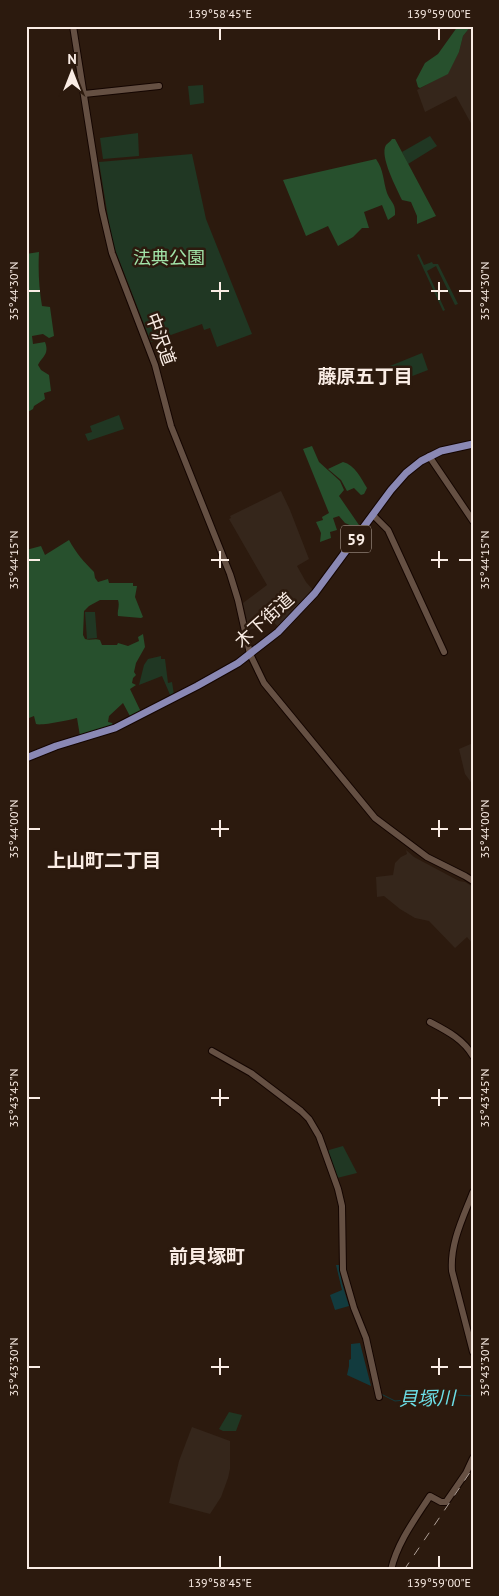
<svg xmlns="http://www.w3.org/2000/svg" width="499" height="1596" font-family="'PT Sans','Noto Sans JP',sans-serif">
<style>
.education{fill:#35261b}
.green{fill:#203723}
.forest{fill:#27502d}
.water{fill:#123b3e}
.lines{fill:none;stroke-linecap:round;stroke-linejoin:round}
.stream{stroke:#123b3e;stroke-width:1}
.secondary-casing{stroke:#140500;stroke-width:8}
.primary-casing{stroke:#140500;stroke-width:9}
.secondary{stroke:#655043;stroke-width:6}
.primary{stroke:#8a88b4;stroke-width:7}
.rail{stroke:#afa097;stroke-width:1;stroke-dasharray:9 9;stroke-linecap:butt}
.ticks{fill:none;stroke:#faede5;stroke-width:2}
.labels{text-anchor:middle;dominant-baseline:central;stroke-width:5;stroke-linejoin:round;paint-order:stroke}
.shield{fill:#2c1a0e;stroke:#bcaea4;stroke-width:1}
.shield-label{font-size:16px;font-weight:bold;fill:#faede5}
.park-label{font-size:18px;fill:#a1e3a8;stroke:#2c1a0e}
.street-label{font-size:18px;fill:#faede5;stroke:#2c1a0e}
.neighbourhood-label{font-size:19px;font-weight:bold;fill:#faede5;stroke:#2c1a0e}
.water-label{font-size:19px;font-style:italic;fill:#6cdfe7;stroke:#2c1a0e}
.neatline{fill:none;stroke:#faede5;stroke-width:2}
.ticks-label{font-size:12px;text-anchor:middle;fill:#faede5}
</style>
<rect width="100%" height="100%" fill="#2c1a0e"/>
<g class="education">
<polygon points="471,26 473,26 473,127 456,96 425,112 417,90 448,73 459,52 463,36"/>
<polygon points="281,491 290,510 309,559 297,566 306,582 313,590 278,627 271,619 262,626 249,630 243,603 267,585 229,519 231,518 230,516"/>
<polygon points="473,743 473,785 465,774 459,749"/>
<polygon points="406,850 414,857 459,881 465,882 473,887 473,944 467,937 455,948 429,921 415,918 400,909 384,896 377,897 376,877 393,875 395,863 401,857 407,854"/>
<polygon points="192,1427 230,1441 230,1469 228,1478 221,1497 210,1514 169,1503 179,1461"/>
</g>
<g class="green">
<polygon points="203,85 204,103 190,105 188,86"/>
<polygon points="138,133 139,156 103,159 100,138"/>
<polygon points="430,136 437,146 408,164 402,152"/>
<polygon points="192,154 206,219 252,334 217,347 210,328 204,330 202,324 151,342 112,242 99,162"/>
<polygon points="419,254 424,265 432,262 433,264 438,264 458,304 455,305 436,266 427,271 445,310 443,311 417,255"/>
<polygon points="422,353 428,370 397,382 390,366"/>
<polygon points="119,415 124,429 88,441 85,434 92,432 90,426"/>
<polygon points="85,612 95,612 97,638 87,639"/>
<polygon points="161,656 161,659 165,659 168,683 172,682 174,695 171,697 162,676 139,685 144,665 148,659"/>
<polygon points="343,1146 357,1173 337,1178 328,1152 329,1150"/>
<polygon points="229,1412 242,1415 236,1431 223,1431 219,1429"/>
</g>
<g class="forest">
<polygon points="458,26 471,26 463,36 459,52 448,74 420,88 418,87 416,80 425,63 438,54"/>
<path d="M392 139H395L436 216 417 224V216L411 202 402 200C397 189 379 156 386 145 388 143 391 141 392 139Z"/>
<path d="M376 159C384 170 383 181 387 193 391 203 396 203 395 215L388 220 382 205 364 212 369 228H362L353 237 338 246 328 226 306 236 283 180Z"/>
<path d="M39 252C38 271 39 288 42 306L50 307 54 336 49 338 43 334 32 336 33 344 45 342C50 355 41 357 38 365L41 370 49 375 51 391 44 393 45 399 34 406 33 409 26 413V254Z"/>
<polygon points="312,446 319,462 340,481 344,490 339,496 359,525 361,526 359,529 345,523 339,516 333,518 337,530 330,532 331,538 320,542 321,533 316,522 323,520 322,517 329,513 303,449"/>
<path d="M343 462C355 465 361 478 367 488L364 494 361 495 354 488 347 491 341 480 328 469Z"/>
<path d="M69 540C76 553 84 562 94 572L95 578 98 582 108 579 109 583H133V586H137L135 597 143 617 141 618 118 616C117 611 120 606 118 600H100L89 606 84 611 83 635 85 639C90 641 95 638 100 640L102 645H117L118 643 128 646 139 641 138 637 143 634 145 647 136 663 134 672 136 675 133 678 132 683 136 685 130 689 141 712 131 718 123 703 109 716 108 722 112 723 113 725 80 736 77 718C70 720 41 726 36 724L34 716 29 718 28 715H26V701L29 689 26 686V550L41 546 45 555Z"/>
</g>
<g class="water">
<polygon points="336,1265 339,1265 342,1283 349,1306 335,1310 330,1295 342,1290"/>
<polygon points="360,1343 371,1386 347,1375 349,1366 349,1360 351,1359 351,1344"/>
</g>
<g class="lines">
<polyline class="stream" points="381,1394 395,1401 456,1395 473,1396"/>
<defs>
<g id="secondary">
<polyline points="73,26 102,210 112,253 155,365 171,426 230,574 238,600 250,654 264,683 375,818 427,857 465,876 473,881"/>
<polyline points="84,94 159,86"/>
<polyline points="429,456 473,521"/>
<polyline points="373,515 388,530 444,652"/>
<path d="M430 1022C447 1031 463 1039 473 1056"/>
<polyline points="212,1051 251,1073 301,1111 309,1119 319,1136 338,1189 342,1206 343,1270 354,1308 366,1338 379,1397"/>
<path d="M473 1192C463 1218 450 1243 452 1271L473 1352"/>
<path d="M391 1570C397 1543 415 1519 430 1496L441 1502H446L466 1473 473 1458"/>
</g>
<polyline id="primary" points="26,758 56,746 115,728 197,686 238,663 278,632 315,593 391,490 406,473 421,461 441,451 473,444"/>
</defs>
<use href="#secondary" class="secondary-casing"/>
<use href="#primary" class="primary-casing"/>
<use href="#secondary" class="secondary"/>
<use href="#primary" class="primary"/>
<polyline class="rail" points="404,1570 473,1468"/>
</g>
<path class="ticks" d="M220 28V40M439 28V40M220 282V300M439 282V300M28 291H40M211 291H229M431 291H448M459 291H472M220 551V568M439 551V568M28 560H40M211 560H229M431 560H448M459 560H472M220 820V837M439 820V837M28 829H40M211 829H229M431 829H448M459 829H472M220 1089V1106M439 1089V1106M28 1098H40M211 1098H229M431 1098H448M459 1098H472M220 1358V1375M439 1358V1375M28 1367H40M211 1367H229M431 1367H448M459 1367H472M220 1556V1568M439 1556V1568"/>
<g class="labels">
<rect class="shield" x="341" y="525.5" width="30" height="27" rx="4"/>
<g class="shield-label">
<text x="356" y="539">59</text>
</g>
<g class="park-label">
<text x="169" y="257">法典公園</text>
</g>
<g class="street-label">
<text transform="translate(161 339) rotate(70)">中沢道</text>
<text transform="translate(264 620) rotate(-42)">木下街道</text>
</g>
<g class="neighbourhood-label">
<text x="365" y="376">藤原五丁目</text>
<text x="104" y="860">上山町二丁目</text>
<text x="207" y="1256">前貝塚町</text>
</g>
<g class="water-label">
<text transform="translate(427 1398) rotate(-1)">貝塚川</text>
</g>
</g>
<rect width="499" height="1596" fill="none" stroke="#2c1a0e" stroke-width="55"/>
<g transform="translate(72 72)" stroke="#2c1a0e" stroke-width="4" paint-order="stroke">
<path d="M0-4L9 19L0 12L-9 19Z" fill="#faede5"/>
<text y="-8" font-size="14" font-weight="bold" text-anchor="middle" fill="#faede5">N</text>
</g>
<rect x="28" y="28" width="444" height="1540" class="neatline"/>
<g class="ticks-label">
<text x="220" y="18">139°58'45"E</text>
<text x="439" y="18">139°59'00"E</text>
<text transform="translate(14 291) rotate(-90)" y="4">35°44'30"N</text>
<text transform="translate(485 291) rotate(-90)" y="4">35°44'30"N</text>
<text transform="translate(14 560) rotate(-90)" y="4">35°44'15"N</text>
<text transform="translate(485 560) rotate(-90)" y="4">35°44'15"N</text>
<text transform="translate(14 829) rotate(-90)" y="4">35°44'00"N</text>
<text transform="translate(485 829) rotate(-90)" y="4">35°44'00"N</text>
<text transform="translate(14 1098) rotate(-90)" y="4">35°43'45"N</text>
<text transform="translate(485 1098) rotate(-90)" y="4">35°43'45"N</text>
<text transform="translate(14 1367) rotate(-90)" y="4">35°43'30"N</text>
<text transform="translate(485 1367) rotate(-90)" y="4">35°43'30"N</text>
<text x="220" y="1587">139°58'45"E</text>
<text x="439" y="1587">139°59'00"E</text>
</g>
</svg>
